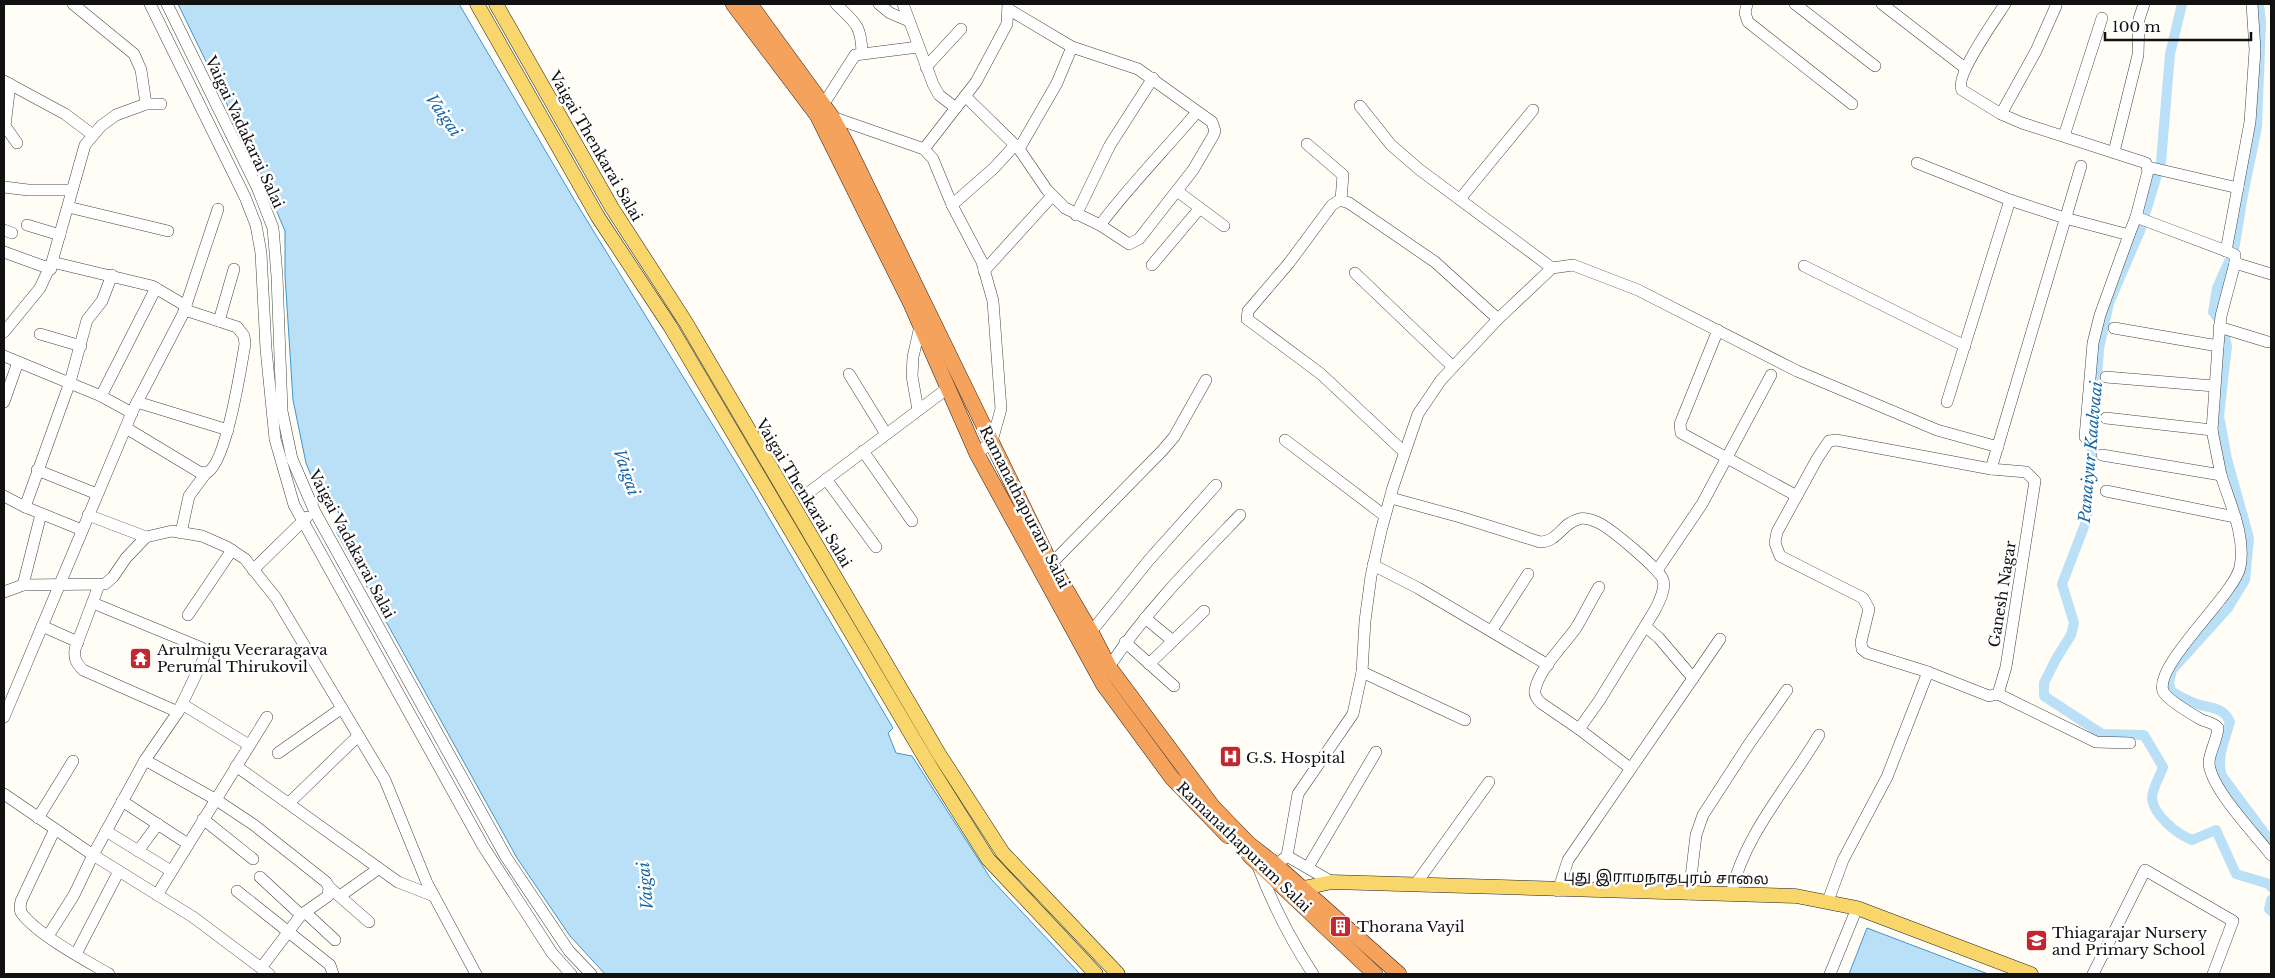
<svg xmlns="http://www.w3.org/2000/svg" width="2275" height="978" font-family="'Libre Baskerville','Noto Sans Tamil',serif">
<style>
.water{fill:#b9e0f7;stroke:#3f96cf}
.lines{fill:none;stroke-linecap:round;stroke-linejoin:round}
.canal{stroke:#b9e0f7;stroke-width:10}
.minor-casing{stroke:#444;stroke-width:12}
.major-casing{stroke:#222;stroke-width:15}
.highway-casing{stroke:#222;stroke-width:16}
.minor{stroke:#fff;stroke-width:11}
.major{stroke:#f9d66b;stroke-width:14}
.highway{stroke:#f5a25d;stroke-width:15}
.labels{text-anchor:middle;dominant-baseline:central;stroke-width:5;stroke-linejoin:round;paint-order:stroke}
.street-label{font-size:15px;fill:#111;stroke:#fff}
.poi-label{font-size:15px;fill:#111;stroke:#fff;text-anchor:start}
.water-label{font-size:16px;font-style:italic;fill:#1768a6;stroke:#fff}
</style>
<rect width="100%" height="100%" fill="#fffdf5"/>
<g class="water">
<polygon points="178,4 459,4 575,201 749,484 893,728 888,733 896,753 912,756 991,879 1080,974 605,974 570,936 517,858 337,533 339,514 330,493 320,498 306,463 293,400 285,275 285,231 261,174"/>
<polygon points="1867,928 1988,974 1849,974"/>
</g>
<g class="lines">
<g class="canal">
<path d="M2182 4 2170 54 2161 162 2140 231 2109 303 2099 349 2087 519 2062 584 2074 623 2071 635 2056 659 2044 683V696L2102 734 2144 735 2163 767C2160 776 2152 789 2152 798 2153 815 2177 834 2192 840L2216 830 2236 874 2269 884 2271 887"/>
<polyline points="2221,322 2213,312 2217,288 2234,250 2243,195 2257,127 2261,22 2259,4"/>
<path d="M2225 337 2227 346 2219 416 2227 459 2249 538 2245 580 2228 608 2172 670 2169 683 2171 691C2179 696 2188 701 2197 704 2211 709 2223 706 2230 722 2225 740 2216 757 2222 776L2271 842"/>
<polyline points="2271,900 2269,909 2271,911"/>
</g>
<defs>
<g id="minor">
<polyline points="73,4 134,54 141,70 146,104"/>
<polyline points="150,4 245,197 256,225 261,253 266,349 275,439 294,505 483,846 552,953 571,974"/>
<polyline points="167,4 257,187 273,228 277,276 282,411 292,459 315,512 506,857 569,951 591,974"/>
<path d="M836 4C855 23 861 24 862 53"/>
<polyline points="879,4 890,13 909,21"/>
<polyline points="903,4 933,84 939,95 956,108"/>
<polyline points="1747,4 1745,13 1748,22 1852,104"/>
<polyline points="1795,4 1875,66"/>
<polyline points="1882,4 1965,68"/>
<path d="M2005 4C1996 18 1954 77 1962 90L2001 114 2022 123 2146 163 2148 171 2136 217"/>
<polyline points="926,67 961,29"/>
<polyline points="4,81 65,114 93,135"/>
<polyline points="10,84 5,126 17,143"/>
<polyline points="965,96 1019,149 1047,190 1065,208 1100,225 1129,244 1139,239 1193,170 1213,136 1215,131 1212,122 1138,69 1072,47 1008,9"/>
<polyline points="161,104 146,104 116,115 101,126 85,145 52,262 152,286 186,306"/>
<polyline points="823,105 855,55 918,47"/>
<polyline points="1360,106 1391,145 1420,170 1552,268"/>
<polyline points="2001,114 2036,51 2056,6"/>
<polyline points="832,117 924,149 933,159 952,205 982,262 993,301 1001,409 992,441 977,454"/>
<polyline points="2064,136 2102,18"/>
<polyline points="1307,144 1343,175 1341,200"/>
<polyline points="924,149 976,82 1007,24 1008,4"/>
<polyline points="1019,149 1057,83 1072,47"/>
<polyline points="2114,152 2138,55 2139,19 2144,4"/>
<polyline points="1917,163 2010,200 2065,218 2129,235 2136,217 2229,252 2235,255 2235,263 2271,274"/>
<polyline points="2148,167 2238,188"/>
<polyline points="4,187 28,190 71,190"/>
<polyline points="1177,191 1224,226"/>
<polyline points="1460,199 1533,110"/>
<polyline points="952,205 994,168 1015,145"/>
<polyline points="68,207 168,231"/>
<polyline points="1076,215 1110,145 1153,78"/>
<polyline points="27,225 60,235"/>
<path d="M1100 225C1130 185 1165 150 1197 112"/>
<polyline points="4,230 12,233"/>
<polyline points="2226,251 2250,122 2255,50 2252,4"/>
<polyline points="4,252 51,269"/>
<polyline points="1152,265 1200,208"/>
<polyline points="1804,266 1965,346"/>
<polyline points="984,271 1052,196"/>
<polyline points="1355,273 1453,367"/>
<polyline points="219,321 234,269"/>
<polyline points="2219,327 2268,342"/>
<polyline points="2114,328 2218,346 2221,316 2235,263"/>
<polyline points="1718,330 1680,424 1681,433 1797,496"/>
<polyline points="4,332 40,288 52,262"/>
<polyline points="40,334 81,346"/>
<polyline points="4,356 101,396 132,413"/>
<polyline points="849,374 886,434"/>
<polyline points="2106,377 2214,386"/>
<polyline points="101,396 156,288"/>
<polyline points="4,402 18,362"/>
<polyline points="137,402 228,430"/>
<polyline points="1947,402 2010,200"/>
<polyline points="918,410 912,376 913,357 920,326"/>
<polyline points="2106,418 2212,430 2218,346"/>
<path d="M126 428 199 472 206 473C226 466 241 367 245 344L244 336 237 327 185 310"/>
<polyline points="2085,437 2093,343 2100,315 2129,235"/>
<polyline points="1285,440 1385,516"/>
<polyline points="863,451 912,521"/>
<polyline points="1404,452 1321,374 1247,319 1248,311 1289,263 1332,205 1340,200 1349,203 1435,262 1498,319"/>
<polyline points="2102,455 2221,475 2212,430"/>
<polyline points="37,470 97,494"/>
<path d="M2221 475C2230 504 2246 536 2240 567 2235 594 2154 665 2163 691 2166 699 2193 715 2202 720 2209 723 2213 722 2218 728 2217 740 2210 751 2209 762 2209 787 2256 835 2271 855"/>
<polyline points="826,479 876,547"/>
<polyline points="2106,491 2235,517"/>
<polyline points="808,493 948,388"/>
<polyline points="4,496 25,507 82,530"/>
<path d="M1391 498 1460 517 1540 542C1558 542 1562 523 1579 519 1584 517 1592 520 1597 522 1609 527 1661 570 1663 580 1666 589 1659 602 1655 610L1599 701 1579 729"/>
<polyline points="25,507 70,382 87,320 102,301 112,275"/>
<polyline points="88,515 146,537"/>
<polyline points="181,533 189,496 206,473"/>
<polyline points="1051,564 1162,451 1174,437 1206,380"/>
<polyline points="1373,565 1418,588 1548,665"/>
<polyline points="1658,569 1702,504 1771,375"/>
<polyline points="253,570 307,517"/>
<polyline points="23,585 41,514"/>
<path d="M1599 587C1591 600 1584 615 1576 628 1564 645 1539 669 1535 690 1534 695 1537 699 1541 703L1579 729 1630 768"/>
<polyline points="4,592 23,585 105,584 113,577 126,558 146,537 172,531 202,536 227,547 245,559 276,598 385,780 427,883 476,974"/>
<path d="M93 603 202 648 205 652 203 660 178 712 83 670C76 663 74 659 75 649L99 585"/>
<polyline points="188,615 232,550"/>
<polyline points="1145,618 1173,641"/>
<polyline points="42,626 78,642"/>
<polyline points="1646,627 1659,638 1693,678"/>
<polyline points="1492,630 1528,574"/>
<polyline points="1091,632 1149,560 1216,485"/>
<polyline points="1125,642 1174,686"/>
<polyline points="1149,664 1204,611"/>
<path d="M1109 667C1146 611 1194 563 1240 515"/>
<polyline points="1362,672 1465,720"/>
<polyline points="1928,672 1867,653 1862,649 1861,642 1869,609 1863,598 1780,556 1775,543 1777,532 1817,459 1829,441 1836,440 1991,469"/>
<polyline points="1998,694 2096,742 2130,743"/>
<polyline points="182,704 249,745"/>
<polyline points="4,717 133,410 183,314 218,209"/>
<polyline points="278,753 342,708"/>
<polyline points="145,760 215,799 254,825 326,882 329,887 328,896 301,915 261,968"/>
<polyline points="236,766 398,882 434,896"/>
<polyline points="4,794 93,855 193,917 269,974"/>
<polyline points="122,801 188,844"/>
<polyline points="289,803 358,736"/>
<polyline points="38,818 73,761"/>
<polyline points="203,819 253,859"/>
<path d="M55 829 21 901C20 906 19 911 23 915 40 936 85 960 109 974"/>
<polyline points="106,831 171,871"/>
<polyline points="138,851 158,824"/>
<polyline points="1287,856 1332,882"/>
<path d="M1257 864C1272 903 1290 939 1313 974"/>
<polyline points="1276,865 1287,856 1298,794 1353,714 1362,672 1365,621 1371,576 1381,531 1393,487 1418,414 1441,380 1498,319 1552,268 1573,265 1638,290 1797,371 1937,430 1998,447"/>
<polyline points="1308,867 1376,752"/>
<polyline points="260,877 301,915"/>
<polyline points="1415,885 1489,782"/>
<polyline points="329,887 369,922"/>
<polyline points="237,891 330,965 333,974"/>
<polyline points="1558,891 1568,860 1720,639"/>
<polyline points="1689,894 1696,835 1703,815 1749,744 1787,690"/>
<path d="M1731 894C1744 835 1789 786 1819 735"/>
<polyline points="157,895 267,717"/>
<polyline points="340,896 378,869"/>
<polyline points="1828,901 1843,860 1887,777 1928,672 1989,696 1998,694 2006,667 2035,481 2026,472 1991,469 2081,166"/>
<polyline points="306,913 335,940"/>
<polyline points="48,936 74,895 93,855 145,760 178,712"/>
<polyline points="76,954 119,871"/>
<polyline points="1830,974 1857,908"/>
<polyline points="2093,974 2145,870 2233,921 2213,974"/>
</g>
<g id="major">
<polyline points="477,4 598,217 670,326 931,768 988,859 1096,974"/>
<polyline points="496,4 612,208 685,321 939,754 1003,853 1118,974"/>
<polyline points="1294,890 1332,882 1796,896 1857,908 2031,974"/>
</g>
<g id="highway">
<polyline points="733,4 817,115 911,304 977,454 1103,684 1172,778 1228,836"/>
<polyline points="750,4 832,117 846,143 1051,564 1091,632 1109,667 1213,807 1249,844 1276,865 1399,974"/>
<polyline points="1249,855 1375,974"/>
</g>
</defs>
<use href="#minor" class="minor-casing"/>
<use href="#major" class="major-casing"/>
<use href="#highway" class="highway-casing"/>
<use href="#minor" class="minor"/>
<use href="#major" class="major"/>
<use href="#highway" class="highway"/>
</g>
<defs>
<symbol id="temple-square" viewBox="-11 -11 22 22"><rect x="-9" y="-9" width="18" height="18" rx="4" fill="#c4262e" stroke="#fff"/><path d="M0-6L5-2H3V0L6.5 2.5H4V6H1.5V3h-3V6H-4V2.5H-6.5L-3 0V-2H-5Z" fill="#fff"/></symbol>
<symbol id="hospital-square" viewBox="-11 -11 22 22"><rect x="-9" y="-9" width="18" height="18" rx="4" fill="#c4262e" stroke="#fff"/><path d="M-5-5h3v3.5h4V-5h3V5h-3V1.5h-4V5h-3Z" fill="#fff"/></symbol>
<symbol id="building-square" viewBox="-11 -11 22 22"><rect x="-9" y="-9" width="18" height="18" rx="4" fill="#c4262e" stroke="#fff"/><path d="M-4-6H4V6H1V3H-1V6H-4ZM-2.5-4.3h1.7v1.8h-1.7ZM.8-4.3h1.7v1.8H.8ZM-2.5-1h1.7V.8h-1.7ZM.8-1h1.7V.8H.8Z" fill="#fff"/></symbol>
<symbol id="school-square" viewBox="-11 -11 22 22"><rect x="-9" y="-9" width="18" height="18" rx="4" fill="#c4262e" stroke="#fff"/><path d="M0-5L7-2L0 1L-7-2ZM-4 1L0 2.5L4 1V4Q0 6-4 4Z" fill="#fff"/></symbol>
</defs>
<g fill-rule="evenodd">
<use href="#temple-square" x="128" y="646" width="25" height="25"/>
<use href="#hospital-square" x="1218" y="744" width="25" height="25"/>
<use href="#building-square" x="1328" y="914" width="25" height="25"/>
<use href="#school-square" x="2024" y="928" width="25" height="25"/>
</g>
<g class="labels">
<g class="street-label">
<text transform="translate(245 132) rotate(65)">Vaigai Vadakarai Salai</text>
<text transform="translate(596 146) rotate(60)">Vaigai Thenkarai Salai</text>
<text transform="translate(804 493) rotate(59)">Vaigai Thenkarai Salai</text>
<text transform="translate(1025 507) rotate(63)">Ramanathapuram Salai</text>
<text transform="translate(352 544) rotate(62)">Vaigai Vadakarai Salai</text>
<text transform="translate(2002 594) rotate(-81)">Ganesh Nagar</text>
<text transform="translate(1244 847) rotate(44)">Ramanathapuram Salai</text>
<text transform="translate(1666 877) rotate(1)">புது இராமநாதபுரம் சாலை</text>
</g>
<g class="poi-label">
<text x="157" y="649">Arulmigu Veeraragava<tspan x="157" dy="17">Perumal Thirukovil</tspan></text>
<text x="1246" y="757">G.S. Hospital</text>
<text x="1357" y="926">Thorana Vayil</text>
<text x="2052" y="932">Thiagarajar Nursery<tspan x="2052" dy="17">and Primary School</tspan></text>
</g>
<g class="water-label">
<text transform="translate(444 115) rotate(55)">Vaigai</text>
<text transform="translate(2090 452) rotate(-85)">Panaiyur Kaalvaai</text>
<text transform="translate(627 472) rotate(71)">Vaigai</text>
<text transform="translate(645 886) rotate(-95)">Vaigai</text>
</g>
</g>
<rect width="2275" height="978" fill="none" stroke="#111111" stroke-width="10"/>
<path d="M2105 32v8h146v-8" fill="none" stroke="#111111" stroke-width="2.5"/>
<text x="2112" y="32" font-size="15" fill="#111111" stroke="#ffffff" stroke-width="4" paint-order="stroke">100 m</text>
</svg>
